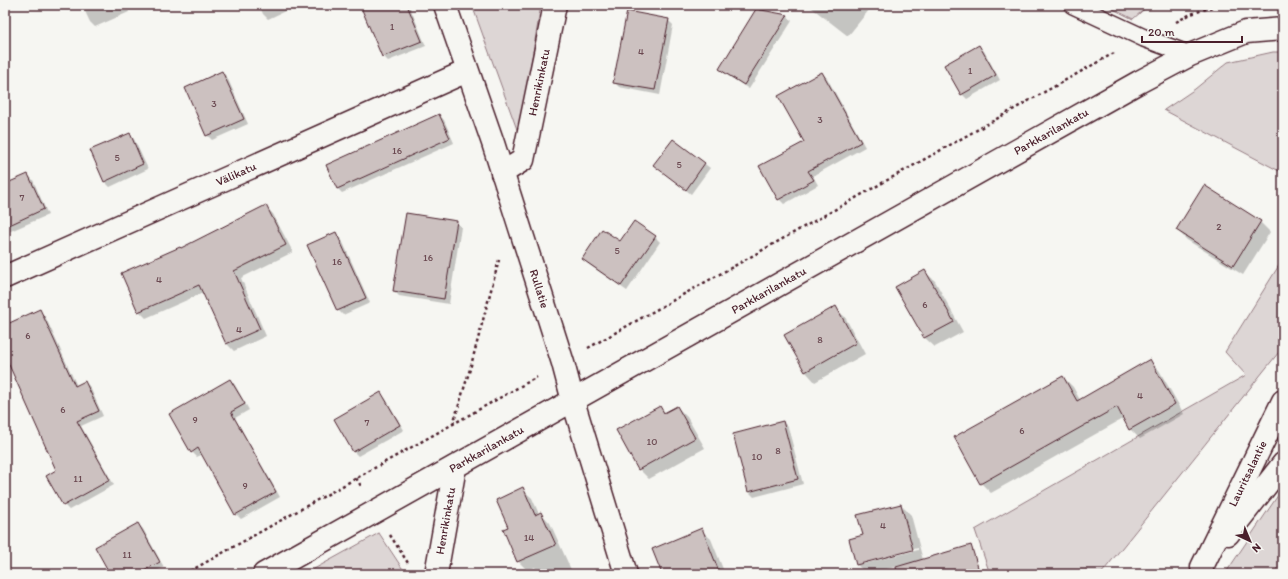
<svg xmlns="http://www.w3.org/2000/svg" width="1288" height="579" font-family="Itim,sans-serif">
<style>
.green{fill:#ddd6d5;stroke:#947a80}
.shadow{fill:#0003;fill-rule:evenodd}
.building{fill:#ccc1c0;stroke:#4a1f2b}
.lines{fill:none;stroke-linecap:round;stroke-linejoin:round}
.service-casing{stroke:#4a1f2b;stroke-width:20}
.minor-casing{stroke:#4a1f2b;stroke-width:25}
.tertiary-casing{stroke:#4a1f2b;stroke-width:25}
.primary-casing{stroke:#4a1f2b;stroke-width:25}
.path{stroke:#4a1f2b;stroke-width:2.5;stroke-dasharray:3 3;stroke-linecap:butt}
.service{stroke:#f6f6f2;stroke-width:17}
.minor{stroke:#f6f6f2;stroke-width:22}
.tertiary{stroke:#f6f6f2;stroke-width:22}
.primary{stroke:#f6f6f2;stroke-width:22}
.labels{text-anchor:middle;dominant-baseline:central;stroke-width:3;stroke-linejoin:round;paint-order:stroke}
.number-label{font-size:10px;fill:#6a4850}
.street-label{font-size:12px;fill:#4a1f2b;stroke:#f6f6f2}
</style>
<rect width="100%" height="100%" fill="#f6f6f2"/>
<filter id="ink" filterUnits="userSpaceOnUse"><feTurbulence type="fractalNoise" baseFrequency=".025" numOctaves="2"/><feDisplacementMap in="SourceGraphic" scale="8" xChannelSelector="R" yChannelSelector="G"/><feConvolveMatrix kernelMatrix="1 2 1 2 8 2 1 2 1" color-interpolation-filters="sRGB"/></filter>
<g filter="url(#ink)">
<g class="green">
<polygon points="472,5 541,5 519,135"/>
<polygon points="1105,5 1149,5 1133,19"/>
<polygon points="1273,52 1283,52 1283,173 1164,110 1195,89 1228,62"/>
<polygon points="1283,259 1283,347 1101,574 990,574 975,530 1246,375 1225,352"/>
<polygon points="1283,488 1283,574 1225,574"/>
<polygon points="379,533 406,574 304,574 305,574"/>
</g>
<g class="shadow">
<polygon points="82,5 126,5 129,12 95,27 90,22"/>
<polygon points="259,5 298,5 268,19 263,14"/>
<polygon points="382,5 409,5 426,46 388,61 383,56"/>
<polygon points="808,5 873,5 848,36"/>
<polygon points="787,16 792,21 749,89 725,74 720,69"/>
<polygon points="668,20 673,25 660,95 619,87 614,82"/>
<polygon points="979,46 984,51 1000,80 967,99 962,94"/>
<polygon points="222,72 227,77 248,124 212,140 207,135"/>
<polygon points="822,73 827,78 865,147 813,176 818,185 784,204 779,199 805,142"/>
<polygon points="439,115 444,120 454,143 342,193 337,188"/>
<polygon points="129,134 134,139 148,169 110,187 105,182 91,151"/>
<polygon points="673,140 710,168 691,194 654,165"/>
<polygon points="28,175 33,180 48,215 6,233 5,232 5,185"/>
<polygon points="1204,187 1260,222 1270,232 1243,275 1187,240 1177,230"/>
<polygon points="266,207 273,214 293,252 241,278 266,336 234,351 227,344 203,293 146,318 139,311"/>
<polygon points="456,222 461,227 449,304 399,296 394,291"/>
<polygon points="336,233 341,238 370,303 343,315 338,310"/>
<polygon points="655,237 660,242 627,291 588,264 583,259 620,243"/>
<polygon points="925,272 935,281 963,332 935,347 925,338 897,287"/>
<polygon points="835,308 845,317 865,354 815,382 806,372 785,336"/>
<polygon points="40,311 45,316 77,386 85,382 90,387 103,416 81,426 114,485 69,510 64,505 57,471 5,354 5,326"/>
<polygon points="1149,360 1159,370 1184,414 1140,439 1130,429 1124,418 991,493 981,483 1063,377 1073,387 1080,400"/>
<polygon points="230,380 235,385 249,410 235,418 280,497 241,519 236,514 202,454 197,457 192,452"/>
<polygon points="381,394 386,399 404,430 358,456 353,451"/>
<polygon points="660,407 666,413 677,407 687,417 705,448 649,479 639,469"/>
<polygon points="783,422 788,427 803,484 754,497 749,492 734,435"/>
<polygon points="522,489 532,498 539,514 541,513 550,523 573,574 538,574 535,567 528,571 518,561 509,527"/>
<path d="M901 505 911 515 923 560 867 574 857 565 864 536ZM918 548V550L863 564V562Z"/>
<polygon points="138,524 143,529 160,560 136,574 111,574"/>
<polygon points="701,530 711,539 725,574 663,574"/>
<polygon points="161,562 164,567 151,574 140,574"/>
</g>
<g class="building">
<polygon points="360,5 407,5 422,41 382,57"/>
<polygon points="756,9 788,15 744,85 719,69"/>
<polygon points="627,11 669,19 655,90 613,83"/>
<polygon points="979,45 996,75 961,95 944,65"/>
<polygon points="222,71 244,119 206,136 185,88"/>
<polygon points="822,72 861,142 808,171 814,180 778,200 759,166 804,142 778,96"/>
<polygon points="439,114 450,138 337,189 326,165"/>
<polygon points="130,133 143,164 104,182 90,150"/>
<polygon points="673,139 705,163 686,190 653,165"/>
<polygon points="28,174 44,209 5,227 5,184"/>
<polygon points="1204,185 1261,221 1233,266 1176,230"/>
<polygon points="266,205 286,245 234,271 260,329 226,344 199,285 138,312 121,273 180,247 181,248"/>
<polygon points="406,213 457,221 444,299 393,291"/>
<polygon points="634,221 656,236 621,286 582,259 602,229 620,241"/>
<polygon points="336,232 366,298 337,311 307,245"/>
<polygon points="925,270 954,322 924,338 895,287"/>
<polygon points="836,306 856,343 805,372 784,335"/>
<polygon points="40,309 75,386 85,381 99,411 77,421 110,480 63,506 46,476 56,470 5,356 5,325"/>
<polygon points="1150,359 1175,404 1129,430 1117,407 980,484 954,437 1063,376 1077,401"/>
<polygon points="230,379 245,404 231,412 276,492 235,515 198,448 191,453 169,414"/>
<polygon points="381,392 400,425 353,452 334,419"/>
<polygon points="660,406 664,413 677,406 695,438 638,470 616,430"/>
<polygon points="783,421 798,479 748,492 733,434"/>
<polygon points="523,487 535,515 541,512 556,545 517,562 503,529 508,527 496,500"/>
<polygon points="901,504 913,550 856,565 849,539 863,535 857,515"/>
<polygon points="138,523 160,562 138,574 110,574 95,547"/>
<polygon points="702,528 720,574 662,574 652,549"/>
<polygon points="971,545 980,574 897,574 896,567"/>
</g>
<g class="lines">
<defs>
<polyline id="service" points="1073,5 1144,38 1190,55"/>
<g id="minor">
<path id="s1" d="M445 5 493 143 563 363 573 401 626 574"/>
<path id="s2" d="M502 173 523 160 555 5"/>
<path id="s3" d="M5 277 467 71"/>
<path id="s4" d="M436 574 455 467"/>
</g>
<g id="tertiary">
<path id="s5" d="M264 574 1139 82 1190 55 1246 32 1283 29"/>
</g>
<g id="primary">
<polyline points="1228,534 1283,464"/>
<path id="s6" d="M1202 567 1283 401"/>
</g>
</defs>
<use href="#service" class="service-casing"/>
<use href="#minor" class="minor-casing"/>
<use href="#tertiary" class="tertiary-casing"/>
<use href="#primary" class="primary-casing"/>
<g class="path">
<polyline points="1176,22 1191,14 1218,5"/>
<polyline points="588,348 1114,53"/>
<polyline points="453,424 470,369 499,260"/>
<polyline points="356,478 361,486"/>
<polyline points="390,535 408,563"/>
<polyline points="185,574 537,377"/>
</g>
<use href="#service" class="service"/>
<use href="#minor" class="minor"/>
<use href="#tertiary" class="tertiary"/>
<use href="#primary" class="primary"/>
</g>
</g>
<g class="labels">
<g class="number-label">
<text x="392" y="26">1</text>
<text x="641" y="51">4</text>
<text x="970" y="70">1</text>
<text x="214" y="103">3</text>
<text x="820" y="119">3</text>
<text x="397" y="150">16</text>
<text x="117" y="157">5</text>
<text x="679" y="164">5</text>
<text x="22" y="197">7</text>
<text x="1219" y="226">2</text>
<text x="617" y="250">5</text>
<text x="428" y="257">16</text>
<text x="337" y="261">16</text>
<text x="159" y="279">4</text>
<text x="925" y="304">6</text>
<text x="239" y="329">4</text>
<text x="28" y="335">6</text>
<text x="820" y="339">8</text>
<text x="1140" y="395">4</text>
<text x="63" y="409">6</text>
<text x="195" y="419">9</text>
<text x="367" y="422">7</text>
<text x="1022" y="430">6</text>
<text x="652" y="441">10</text>
<text x="778" y="450">8</text>
<text x="757" y="456">10</text>
<text x="78" y="478">11</text>
<text x="245" y="485">9</text>
<text x="883" y="525">4</text>
<text x="529" y="537">14</text>
<text x="127" y="554">11</text>
</g>
<g class="street-label">
<text stroke="none"><textPath href="#s2" startOffset="104">Henrikinkatu</textPath></text>
<text stroke="none"><textPath href="#s5" startOffset="903">Parkkarilankatu</textPath></text>
<text stroke="none"><textPath href="#s3" startOffset="253">Välikatu</textPath></text>
<text stroke="none"><textPath href="#s1" startOffset="299">Rullatie</textPath></text>
<text stroke="none"><textPath href="#s5" startOffset="579">Parkkarilankatu</textPath></text>
<text stroke="none"><textPath href="#s5" startOffset="255">Parkkarilankatu</textPath></text>
<text stroke="none"><textPath href="#s6" startOffset="104">Lauritsalantie</textPath></text>
<text stroke="none"><textPath href="#s4" startOffset="54">Henrikinkatu</textPath></text>
</g>
</g>
<rect width="1288" height="579" fill="none" stroke="#f6f6f2" stroke-width="20"/>
<rect x="10" y="10" width="1268" height="559" fill="none" stroke="#4a1f2b" stroke-width="1.5" filter="url(#ink)"/>
<g transform="translate(1250 541) rotate(136)" stroke="#f6f6f2" stroke-width="3" paint-order="stroke">
<path d="M0-3L7 15L0 10L-7 15Z" fill="#4a1f2b"/>
<text y="-6" font-size="11" font-weight="bold" text-anchor="middle" fill="#4a1f2b">N</text>
</g>
<path d="M1142 36v6h100v-6" fill="none" stroke="#4a1f2b" stroke-width="2"/>
<text x="1148" y="36" font-size="12" fill="#4a1f2b" stroke="#f6f6f2" stroke-width="3" paint-order="stroke">20 m</text>
</svg>
